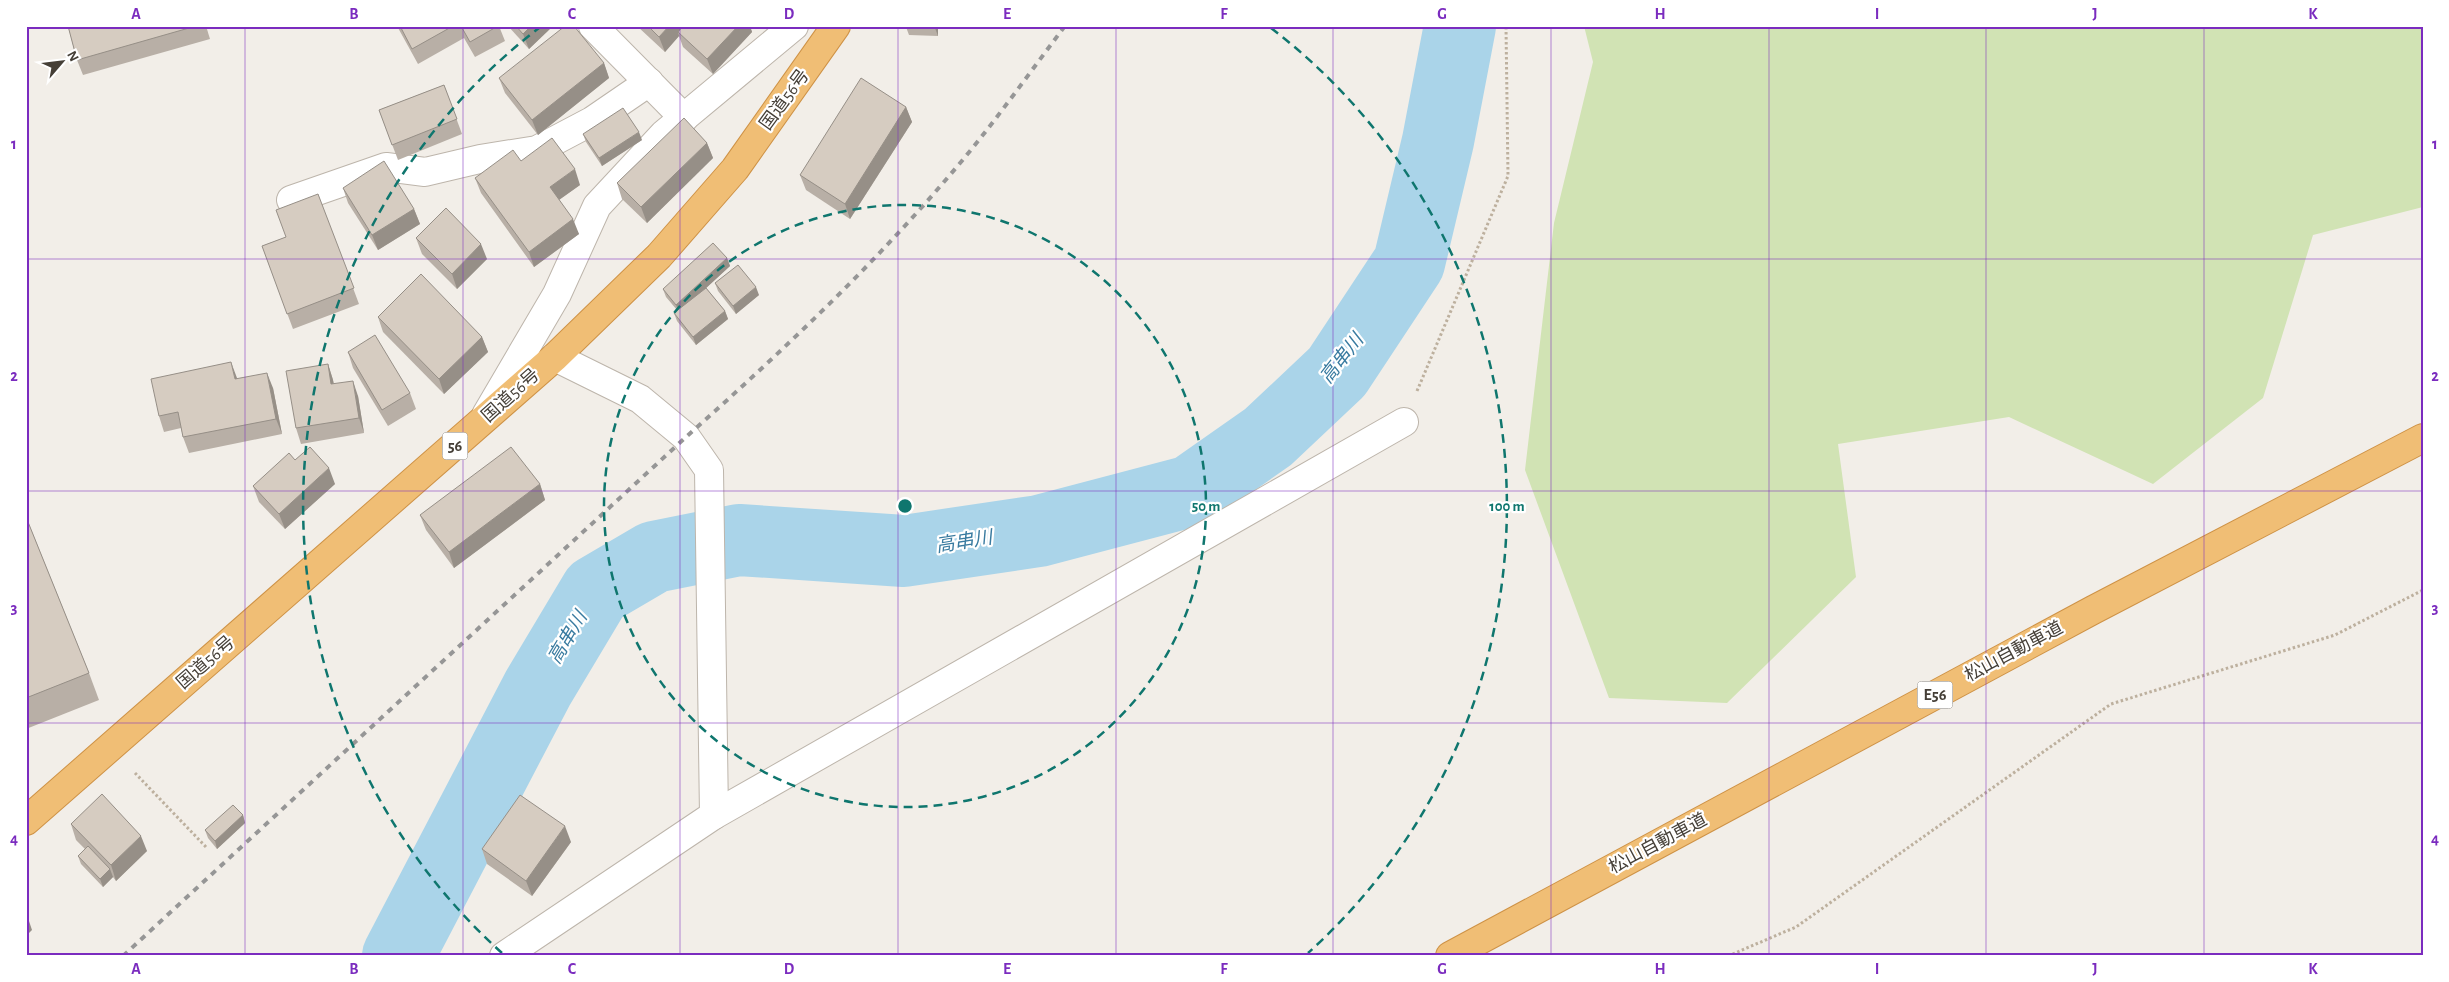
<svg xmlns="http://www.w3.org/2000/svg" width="2449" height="982" font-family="'Alegreya Sans','Noto Sans JP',sans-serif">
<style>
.green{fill:#d1e3b4}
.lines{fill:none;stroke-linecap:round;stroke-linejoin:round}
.river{stroke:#aad4e9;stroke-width:72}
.minor-casing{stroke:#bdb5ab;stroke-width:30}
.highway-casing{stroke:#ce9246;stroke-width:30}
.path{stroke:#bdb09e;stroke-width:3;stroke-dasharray:2.5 2.5;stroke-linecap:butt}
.minor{stroke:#fff;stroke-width:28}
.highway{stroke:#f0be75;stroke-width:28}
.rail{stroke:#969696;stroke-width:4;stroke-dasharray:6 6;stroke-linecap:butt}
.wall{fill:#b8afa6}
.shaded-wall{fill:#968f87}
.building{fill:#d6ccc1;stroke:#968f87}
.grid{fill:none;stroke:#7b2cbf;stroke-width:1;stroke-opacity:0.55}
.ring{fill:none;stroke:#0f766e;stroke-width:2.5;stroke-dasharray:9 6}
.labels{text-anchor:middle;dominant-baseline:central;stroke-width:4.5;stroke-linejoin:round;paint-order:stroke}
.shield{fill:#fff;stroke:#7d7973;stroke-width:1}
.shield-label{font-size:16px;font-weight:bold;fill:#453f37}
.street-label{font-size:18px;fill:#453f37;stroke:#fff}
.water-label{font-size:19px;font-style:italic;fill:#397ba0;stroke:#fff}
.centre{fill:#0f766e;stroke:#fff;stroke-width:2.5}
.ring-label{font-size:15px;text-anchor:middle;font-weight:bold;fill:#0f766e;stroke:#fff;stroke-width:4.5;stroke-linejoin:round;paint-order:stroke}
.neatline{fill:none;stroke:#7b2cbf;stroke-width:2}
.grid-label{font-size:16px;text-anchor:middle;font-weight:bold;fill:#7b2cbf}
</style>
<rect width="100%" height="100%" fill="#f2eee8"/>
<polygon class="green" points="1584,26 2423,26 2423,207 2313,235 2263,398 2153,484 2009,417 1838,444 1856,577 1727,703 1609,698 1525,470 1554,223 1593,62"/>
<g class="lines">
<polyline class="river" points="398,956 538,688 596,591 654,557 739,540 904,551 1039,531 1191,491 1268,437 1337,372 1409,263 1438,141 1460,26"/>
<defs>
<g id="minor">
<polyline points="593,26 684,118"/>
<polyline points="291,200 386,167 425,172 480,159 537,150 592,121 649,82"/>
<polyline points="486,415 557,294 597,206 664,134 794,26"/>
<polyline points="714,815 1404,422"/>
<polyline points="504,956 714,815 709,470 686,437 640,399 555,357"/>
</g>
<g id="highway">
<polyline points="26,821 555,357 659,256 735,169 836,26"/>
<polyline points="1450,956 2093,610 2423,438"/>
</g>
</defs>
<use href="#minor" class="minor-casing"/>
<use href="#highway" class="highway-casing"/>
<g class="path">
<polyline points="1417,391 1508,176 1506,26"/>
<polyline points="135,773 206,847"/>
<polyline points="1728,956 1796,927 2111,704 2335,635 2423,590"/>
</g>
<use href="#minor" class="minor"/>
<use href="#highway" class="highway"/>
<path class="rail" d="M123 956 686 437C778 355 869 270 949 176 990 129 1027 76 1065 26"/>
</g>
<g class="wall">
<polygon points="68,26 206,26 210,39 83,75 77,60"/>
<polygon points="397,26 499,26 505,41 475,57 464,38 418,64"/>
<polygon points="508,26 553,26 529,49"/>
<polygon points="637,26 750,26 752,32 713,74 683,47 679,36 665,52"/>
<polygon points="938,26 938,36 909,35 906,27"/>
<polygon points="604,63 609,78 538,135 505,93 499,78"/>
<polygon points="444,85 462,134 398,160 379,110"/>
<polygon points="906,107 912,122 850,219 806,190 800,175"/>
<polygon points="583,134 642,140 602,166 586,142"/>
<polygon points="707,143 713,158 647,223 622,199 617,183"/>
<polygon points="521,161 580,185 559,200 579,234 534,267 481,193 475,178"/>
<polygon points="343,188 414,209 420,224 378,250 348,203"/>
<polygon points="318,194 359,304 293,329 262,246 286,237"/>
<polygon points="416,238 487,259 457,289 422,254"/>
<polygon points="727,258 730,266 706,288 725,311 728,319 696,345 677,321 674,313 677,310 666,297 663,289"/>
<polygon points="715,283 759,295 736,314 718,291"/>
<polygon points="378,317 482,337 488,352 444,394 383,332"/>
<polygon points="348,352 410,393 416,409 388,426 353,368"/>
<polygon points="328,364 333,380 334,384 358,396 364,433 301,444 296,428"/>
<polygon points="237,379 273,388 282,434 189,453 183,437 181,428 164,432 159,416"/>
<polygon points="295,460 335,484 285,529 259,502 253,486"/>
<polygon points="540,484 545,500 454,568 426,530 420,515"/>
<polygon points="26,517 89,673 99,700 26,729"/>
<polygon points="243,815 245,823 217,849 208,838 205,830"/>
<polygon points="71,824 147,851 116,881 113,877 103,887 81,864 78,856 85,849 76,840"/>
<polygon points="571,842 532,896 487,864 482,849"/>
</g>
<g class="shaded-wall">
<polygon points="531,26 553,26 529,49 523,34"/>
<polygon points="669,26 689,26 678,32 679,36 665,52 659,37"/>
<polygon points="738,26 750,26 752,32 713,74 707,59"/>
<polygon points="935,26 938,26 938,36 935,28"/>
<polygon points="604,63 609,78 538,135 532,120"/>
<polygon points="906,107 912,122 850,219 845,204"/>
<polygon points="639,132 642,140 602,166 599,158"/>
<polygon points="707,143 713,158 647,223 641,207"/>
<polygon points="575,169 580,185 556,202 550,187"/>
<polygon points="414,209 420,224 378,250 372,235"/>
<polygon points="573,219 579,234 534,267 529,252"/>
<polygon points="481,244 487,259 457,289 452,274"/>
<polygon points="727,258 730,266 679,313 676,305"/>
<polygon points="756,287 759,295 736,314 733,306"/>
<polygon points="725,311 728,319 696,345 693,337"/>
<polygon points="482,337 488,352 444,394 439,379"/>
<polygon points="231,362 237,378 241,395 235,379"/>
<polygon points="328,364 333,380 336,400 331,384"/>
<polygon points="267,373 273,388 282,434 276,419"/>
<polygon points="353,381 358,396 364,433 359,418"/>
<polygon points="329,468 335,484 285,529 279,514"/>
<polygon points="540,484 545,500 454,568 449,552"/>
<polygon points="243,815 245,823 217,849 215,841"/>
<polygon points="565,826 571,842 532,896 526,881"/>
<polygon points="141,836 147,851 116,881 111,865"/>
<polygon points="110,869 113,877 103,887 100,879"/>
<polygon points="27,915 32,930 26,936 26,915"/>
</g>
<g class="building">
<polygon points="68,26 196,26 77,60"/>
<polygon points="400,26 453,26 412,49"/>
<polygon points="461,26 498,26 470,42"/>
<polygon points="516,26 531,26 523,34"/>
<polygon points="565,26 574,26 604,63 532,120 499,78"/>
<polygon points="648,26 669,26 659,37"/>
<polygon points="683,26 738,26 707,59 678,32"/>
<polygon points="906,26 935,26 935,28 906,27"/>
<polygon points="861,78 906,107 845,204 800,175"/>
<polygon points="444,85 457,119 392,145 379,110"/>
<polygon points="623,108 639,132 599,158 583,134"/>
<polygon points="684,118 707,143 641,207 617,183"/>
<polygon points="552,138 575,169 550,187 573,219 529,252 475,178 513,150 521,161"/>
<polygon points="384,161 414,209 372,235 343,188"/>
<polygon points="318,194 354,288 287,314 262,246 286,237 276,210"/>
<polygon points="446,208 481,244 452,274 416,238"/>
<polygon points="713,243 727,258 676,305 663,289"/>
<polygon points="738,265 756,287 733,306 715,283"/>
<polygon points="421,274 482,337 439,379 378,317"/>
<polygon points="706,288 725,311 693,337 674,313"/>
<polygon points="375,335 410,393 382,410 348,352"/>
<polygon points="231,362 235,379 267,373 276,419 183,437 178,412 159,416 151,379"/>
<polygon points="328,364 331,384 353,381 359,418 296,428 286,371"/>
<polygon points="310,447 329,468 279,514 253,486 289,453 295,460"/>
<polygon points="511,447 540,484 449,552 420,515"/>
<polygon points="26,517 89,673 26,698"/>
<polygon points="102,794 141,836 111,865 71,824"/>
<polygon points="520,795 565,826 526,881 482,849"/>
<polygon points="233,805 243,815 215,841 205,830"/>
<polygon points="88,846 110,869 100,879 78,856"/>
</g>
<path class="grid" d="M245 26V956M463 26V956M680 26V956M898 26V956M1116 26V956M1333 26V956M1551 26V956M1769 26V956M1986 26V956M2204 26V956M26 259H2423M26 491H2423M26 723H2423"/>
<g class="ring">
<circle cx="905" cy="506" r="301"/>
<path d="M502 953A602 602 0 0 1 539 28M1271 28A602 602 0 0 1 1308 953"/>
</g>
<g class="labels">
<g class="shield">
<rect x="442.5" y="432.5" width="25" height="27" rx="4"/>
<rect x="1917.5" y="681.5" width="35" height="27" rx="4"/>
</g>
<g class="shield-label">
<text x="455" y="446">56</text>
<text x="1935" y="695">E56</text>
</g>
<g class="street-label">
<text transform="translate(785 100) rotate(-54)">国道56号</text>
<text transform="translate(511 396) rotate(-42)">国道56号</text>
<text transform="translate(2014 652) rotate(-28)">松山自動車道</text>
<text transform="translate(206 663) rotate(-41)">国道56号</text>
<text transform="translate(1658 844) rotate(-28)">松山自動車道</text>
</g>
<g class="water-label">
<text transform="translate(1342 359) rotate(-52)">高串川</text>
<text transform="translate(964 542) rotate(-9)">高串川</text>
<text transform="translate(568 638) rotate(-59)">高串川</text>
</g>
</g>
<circle cx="905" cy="506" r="8" class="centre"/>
<g class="ring-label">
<text x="1206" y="511">50 m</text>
<text x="1507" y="511">100 m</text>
</g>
<rect width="2449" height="982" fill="none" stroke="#ffffff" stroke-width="55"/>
<g transform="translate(62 62) rotate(62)" stroke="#ffffff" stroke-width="4" paint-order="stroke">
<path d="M0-4L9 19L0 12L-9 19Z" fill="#453f37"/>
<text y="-8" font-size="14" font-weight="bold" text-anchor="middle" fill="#453f37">N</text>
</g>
<rect x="28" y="28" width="2394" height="926" class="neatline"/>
<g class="grid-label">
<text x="136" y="19">A</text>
<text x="354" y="19">B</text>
<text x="572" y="19">C</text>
<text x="789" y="19">D</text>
<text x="1007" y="19">E</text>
<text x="1224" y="19">F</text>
<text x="1442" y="19">G</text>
<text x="1660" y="19">H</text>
<text x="1877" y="19">I</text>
<text x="2095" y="19">J</text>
<text x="2313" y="19">K</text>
<text x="14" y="149">1</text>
<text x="2435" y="149">1</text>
<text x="14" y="381">2</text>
<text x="2435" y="381">2</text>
<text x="14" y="613">3</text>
<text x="2435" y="613">3</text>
<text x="14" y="844">4</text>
<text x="2435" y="844">4</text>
<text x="136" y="974">A</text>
<text x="354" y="974">B</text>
<text x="572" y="974">C</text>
<text x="789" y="974">D</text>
<text x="1007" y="974">E</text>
<text x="1224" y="974">F</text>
<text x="1442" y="974">G</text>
<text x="1660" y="974">H</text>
<text x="1877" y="974">I</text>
<text x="2095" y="974">J</text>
<text x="2313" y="974">K</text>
</g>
</svg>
